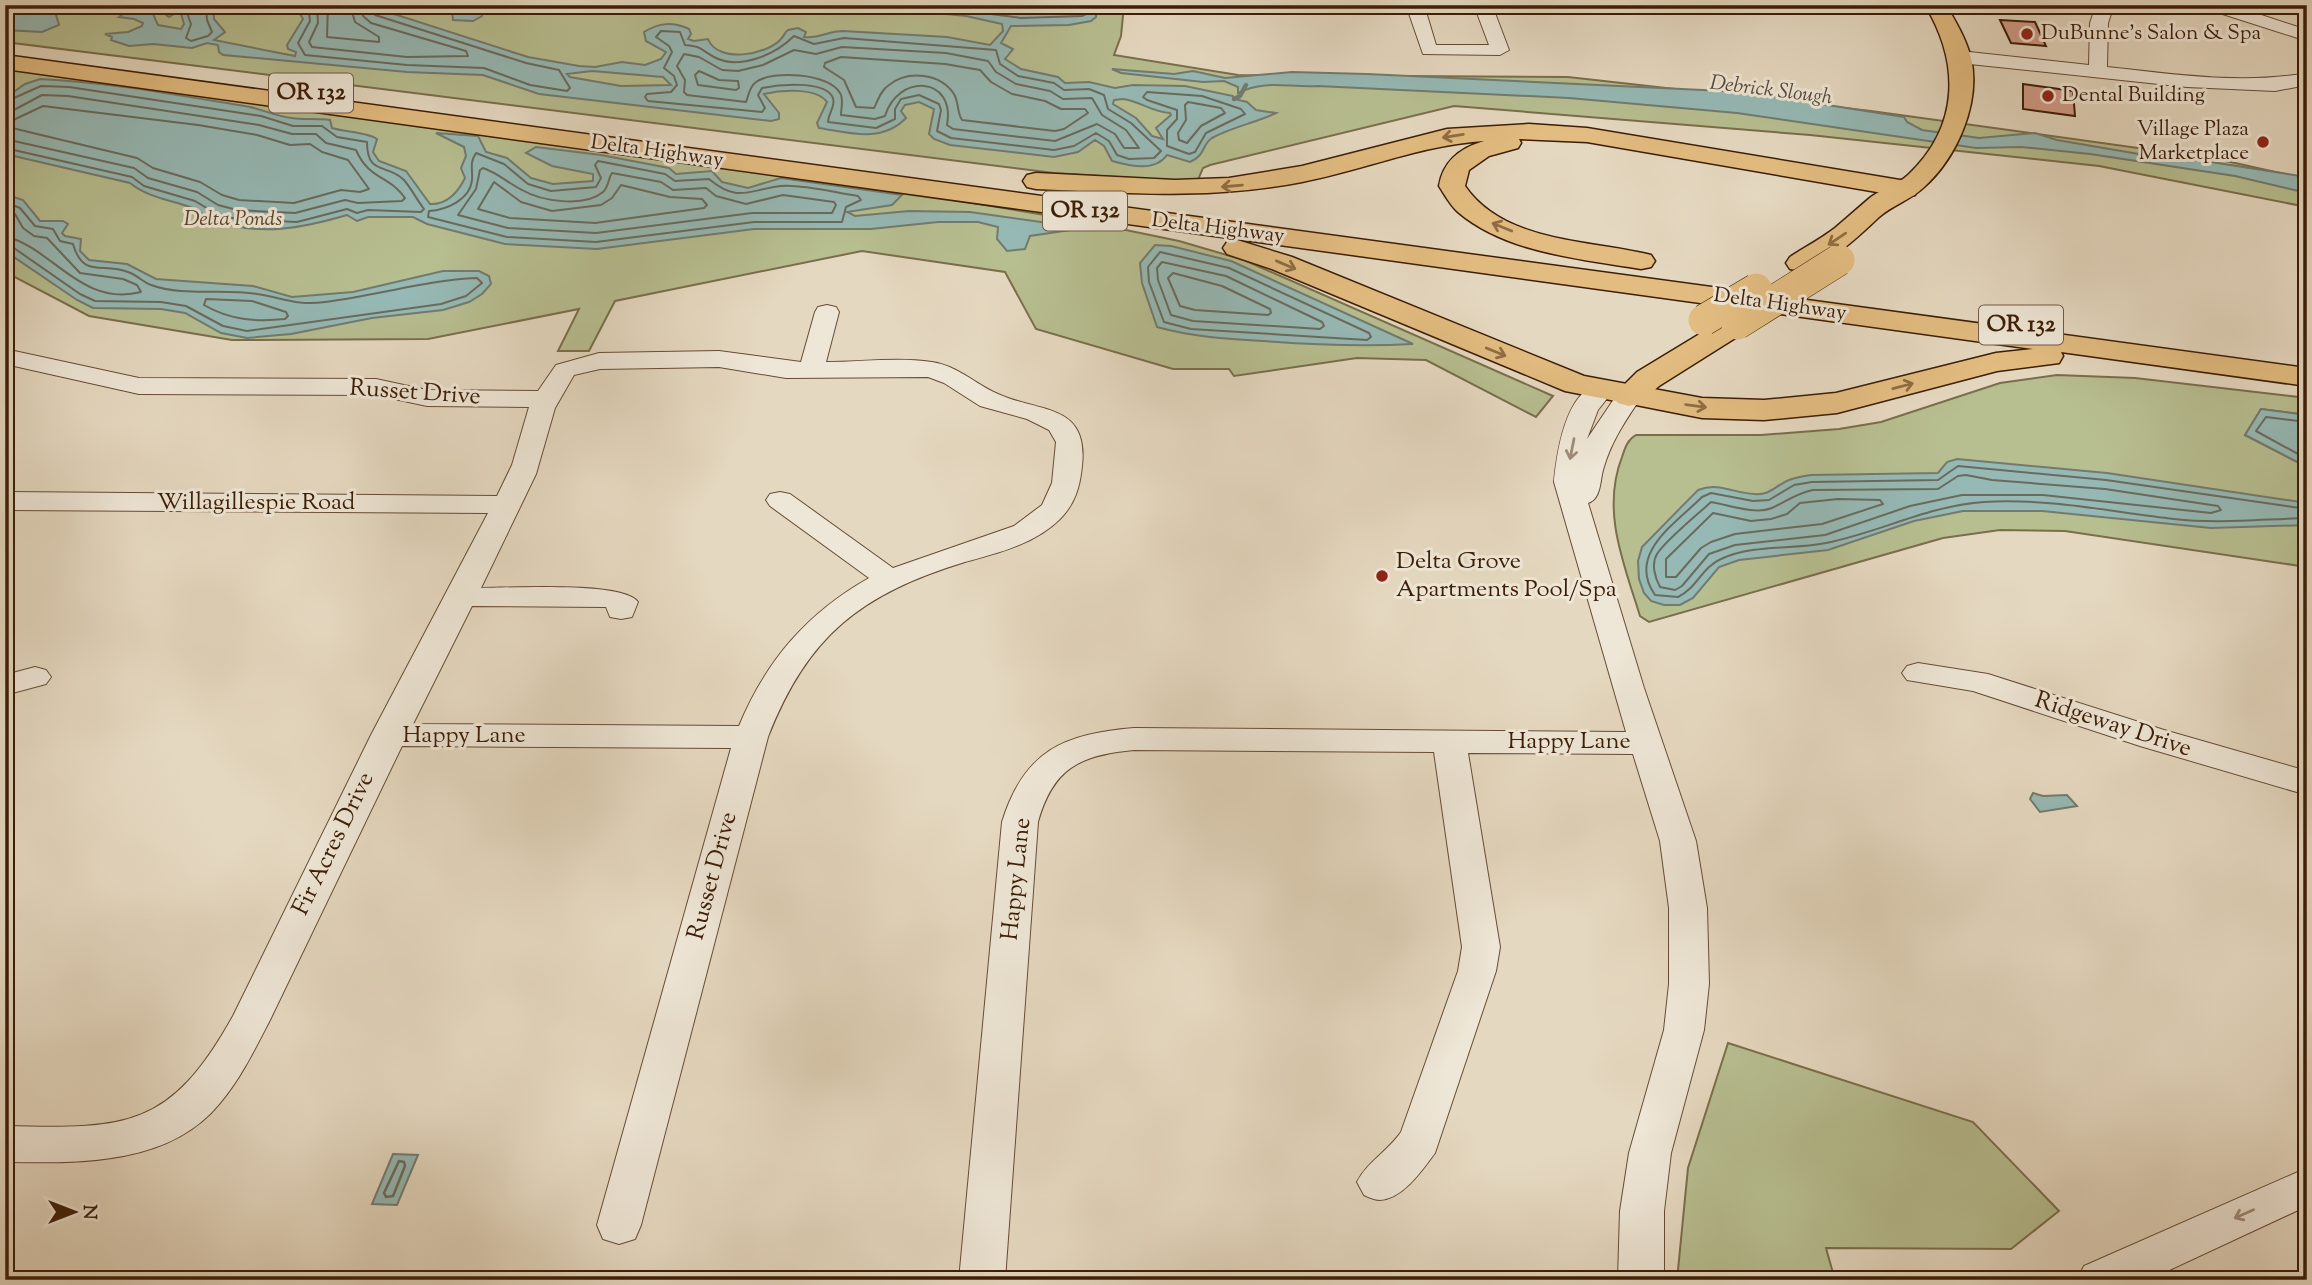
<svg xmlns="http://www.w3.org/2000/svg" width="2312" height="1285" font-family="'Sorts Mill Goudy',serif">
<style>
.green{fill:#b7be90;stroke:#7a6e4b;stroke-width:2}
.water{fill:#96b9b5;stroke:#727b6f;stroke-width:2;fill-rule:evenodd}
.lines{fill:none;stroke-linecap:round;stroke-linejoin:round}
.shore-far1{stroke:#696b5e;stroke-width:2}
.shore{stroke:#696b5e;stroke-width:2.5}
.stream{stroke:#727b6f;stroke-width:4.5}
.building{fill:#d29d8a;stroke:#3c1d06;stroke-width:2}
.minor-casing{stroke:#664c34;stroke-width:2}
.major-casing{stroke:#3c1d06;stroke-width:3}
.highway-casing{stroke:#3c1d06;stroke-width:3}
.minor{fill:#eee6d6;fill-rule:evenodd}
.major{fill:#e2bc80;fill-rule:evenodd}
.highway{fill:#e2bc80;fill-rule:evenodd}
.major-bridge-casing{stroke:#3c1d06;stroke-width:32;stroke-linecap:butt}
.major-bridge{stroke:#e2bc80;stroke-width:31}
.oneway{stroke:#8f6c43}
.oneway2{stroke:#9e8c78}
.poi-dot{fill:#8f2418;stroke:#eee6d6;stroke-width:2.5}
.labels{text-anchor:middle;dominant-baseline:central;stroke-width:6;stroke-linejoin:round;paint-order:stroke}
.far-poi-label{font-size:21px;fill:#3c1d06;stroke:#eee6d6;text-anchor:start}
.far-water-label{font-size:21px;font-style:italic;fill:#574c3b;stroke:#eee6d6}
.far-street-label{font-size:21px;fill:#3c1d06;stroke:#eee6d6}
.far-park-label{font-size:21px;font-style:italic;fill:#5b4528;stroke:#eee6d6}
.shield{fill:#eee6d6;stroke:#715944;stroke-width:2}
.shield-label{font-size:23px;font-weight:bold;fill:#3c1d06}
.street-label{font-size:24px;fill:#3c1d06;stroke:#eee6d6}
.poi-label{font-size:24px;fill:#3c1d06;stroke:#eee6d6;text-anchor:start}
</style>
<rect width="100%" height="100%" fill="#e5d8c0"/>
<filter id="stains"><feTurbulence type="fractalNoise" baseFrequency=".00286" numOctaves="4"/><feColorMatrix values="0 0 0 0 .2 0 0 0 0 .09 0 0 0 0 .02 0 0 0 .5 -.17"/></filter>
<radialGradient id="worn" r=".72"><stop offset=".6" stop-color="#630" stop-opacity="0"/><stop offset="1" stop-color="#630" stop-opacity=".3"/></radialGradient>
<g class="green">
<polygon points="5,5 1124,5 1121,36 1114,55 1238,75 1568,77 1871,111 2217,159 2307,179 2307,207 2099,166 1810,135 1454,106 1210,165 1203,168 1197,182 1054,173 5,42"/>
<polygon points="5,67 913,193 1087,222 1179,241 1244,260 1553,396 1536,417 1426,360 1357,358 1234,376 1229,369 1173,369 1036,329 1005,272 862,251 615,301 589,351 558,351 579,309 428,339 232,340 89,316 5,272"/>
<path d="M2057 375 2135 378 2307 398V415L2261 409 2245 435 2307 467V567L2065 531 2000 530 1943 538 1649 622 1640 616C1624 564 1601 511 1622 457 1625 448 1627 440 1636 435H1761L1839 429 1881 422 2000 383Z"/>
<polygon points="1728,1043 1973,1122 2059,1211 2011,1249 1826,1248 1835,1280 1677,1280 1688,1168"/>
</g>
<g class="water">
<polygon points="5,5 56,5 54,8 59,25 42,32 5,30"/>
<path d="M127 5H149L158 25 181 29 184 24 180 10 169 17 158 9V5H213L214 19 225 32 214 40 295 56 296 52 288 49 287 45 303 19 298 11 302 7 366 5 528 57 579 66 595 67 622 62 645 65 661 59 666 52 646 41 644 32C659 23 672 21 689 29L691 34 688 39 694 41 708 39C718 64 767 55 781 39 784 36 785 32 788 30L798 28 806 32 804 37C819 39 828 31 843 31L947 37 990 45 1003 31 1002 24 966 16 854 5H1096V17L1091 21 1069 25 1011 26 1001 43 1013 49 1005 59 1021 69 1058 77 1065 83 1089 82 1115 88 1133 85 1185 86 1233 96 1234 99 1247 102 1256 110 1276 113C1255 123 1232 127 1212 138 1202 144 1206 155 1190 162L1167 155C1155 172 1130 166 1112 161L1104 146 1095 140 1078 152 1054 157 950 145 934 139 929 134 934 109 919 102 905 105 901 111 906 118C882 143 850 133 819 128L817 123 827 102C816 87 781 90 764 94L779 113V119L771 121 539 94 483 75 407 72 223 55 219 52 218 45 207 43 192 48 153 44 129 46 111 40 112 37 105 34 128 32 142 26 143 23 134 19 119 17 127 11ZM592 71 663 77 671 85 621 86 570 77 567 74ZM1123 99C1140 101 1152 112 1170 113L1171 115 1156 128 1163 139 1152 136 1136 118 1113 104 1114 100Z"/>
<polygon points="419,5 483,5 482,16 473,21 453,20 452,10"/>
<path d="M1112 69 1174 74 1193 71 1225 78 1292 72 1367 74 1745 92 1904 117 1907 122 1922 130 1979 138 2035 133 2057 140 2162 158 2192 159 2307 177V193L2235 176 2090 154 2021 147 1976 148 1737 113 1569 98 1318 86C1288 88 1266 79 1238 93V87L1224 81 1203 82 1121 73Z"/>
<path d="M40 79C109 82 182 96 250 107 264 110 278 117 292 118 304 120 317 118 330 120L332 128C345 132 368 132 377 139L373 152 379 161 406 171 430 204C447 205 458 192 465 178L461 168 466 156 464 147 436 133 478 136 486 152 507 158 531 178 553 184 593 181V174L552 166 526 153 536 147 601 155 669 168 676 174 712 171 722 182 748 188 781 178 902 195 892 205 847 212 855 216 909 211 970 212 1084 228 1030 236 1025 249 1007 251 997 239 998 227 978 222H938L871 229H754L597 249 505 244 427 224 413 217H368L357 221 347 215C303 228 259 237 214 220 205 217 199 210 190 207 170 200 147 197 130 183L5 154V98L25 84Z"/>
<polygon points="5,194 23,200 40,221 63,221 68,224 62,233 65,236 81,239 80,251 89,260 127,264 156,279 253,286 292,297 353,292 443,271 479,271 489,276 491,284 482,294 469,302 443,310 372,318 291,334 247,338 221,333 185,313 161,309 93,308 77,300 5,251"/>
<path d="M1155 245 1171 246 1231 261 1413 344C1363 347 1314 345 1263 341 1227 339 1193 337 1157 327L1142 283 1140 263Z"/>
<polygon points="2261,409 2307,415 2307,467 2245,435"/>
<path d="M1957 459 2107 473 2307 503V525L2211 528 2042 511H1963L1914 521 1828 550 1739 560 1719 567 1693 598 1680 605H1664L1651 601 1644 593 1639 579 1638 561 1642 547 1698 490C1719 482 1733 493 1754 494 1770 496 1776 485 1789 480 1796 477 1804 476 1811 475L1938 473 1947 462Z"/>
<polygon points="2033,793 2043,796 2067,795 2077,806 2040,812 2030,799"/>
<polygon points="393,1154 418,1155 397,1205 372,1204"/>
</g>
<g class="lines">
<g class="shore-far1">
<polyline points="184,5 191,24 186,38 191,41 208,36 212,32 207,20 206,5"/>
<polyline points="308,5 310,21 298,43 305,55 407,65 484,68 530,85 567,91 570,88 559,70 526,63 375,15 369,5"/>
<polyline points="317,5 318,23 309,42 312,47 407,57 468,56 466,51 371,23 363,16 361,5"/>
<polyline points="328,5 327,37 379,42 379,37 355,22 350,5"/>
<polyline points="920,5 1021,18 1082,16 1088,13 1089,5"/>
<polyline points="987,5 1049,11 1081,5"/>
<path d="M661 31 680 32 685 45C704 47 699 49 714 57 739 71 776 54 794 36L814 44 844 38 996 50 1000 64 1018 76 1054 83 1064 90 1089 89 1104 95 1108 109 1131 123 1161 151 1154 158 1129 159 1117 155 1109 141 1096 133 1074 146 1054 150 951 138 937 131 941 110 939 104 919 95 901 99 895 109V119L876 128 828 122C828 114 837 104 832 96 822 80 777 85 762 88L758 95 765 108 762 112 648 101 645 97 647 94 671 92 677 85 674 76 664 68 672 52 669 46 656 37Z"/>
<path d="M842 47 946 53 988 61 996 72 1016 84 1050 91 1063 99 1092 98 1102 115 1126 130 1139 148H1124L1115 134 1097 124 1055 141 953 129 947 125C956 76 898 73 885 116L875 119 841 115C841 108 844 99 840 93 829 73 772 70 756 82 749 87 749 95 746 102L687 95 684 92 685 80 677 66 684 54 699 57 722 70 738 71 763 65 794 50 816 54Z"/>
<path d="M841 57 945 64 980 70 991 82 1012 94 1045 101 1061 109H1085L1088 113 1064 129 1055 131 962 120C957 113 959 103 954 94 940 73 908 70 889 85 881 90 878 100 874 108L856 107 844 80 824 67 825 63Z"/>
<polygon points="699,71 719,80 738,81 739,88 736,90 698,85 695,75"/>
<polygon points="1147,92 1202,96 1241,109 1245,114 1206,133 1195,152 1189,154 1167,146 1167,130 1177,119 1177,110 1147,100 1143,97"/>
<path d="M5 102 41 86 69 87 261 116 293 126H322L337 137 367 142C367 176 387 163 404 180 411 188 417 200 424 209L421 212 368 210 357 213 347 209 297 222 236 219 215 213 195 201 144 186 132 177 5 148"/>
<polygon points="1188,102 1221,108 1225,113 1201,126 1187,143 1179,140 1178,133 1186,120 1185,105"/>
<polygon points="43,106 198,125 257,135 290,145 310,144 322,152 348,160 369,189 360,192 341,190 294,203 239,200 222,195 200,182 153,168 137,158 8,127 9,122"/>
<path d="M5 111 14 110 42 95 68 96 259 125 292 134H316L326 143 356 150C369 180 389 175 405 198L402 201 358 203 345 200 295 213 237 210 218 205 197 192 148 178 134 168 5 139"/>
<path d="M476 153 504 164 528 184 551 191 596 187 601 178 595 165 598 161 665 174 675 181 709 179C739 204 750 189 781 186 803 184 836 193 858 196L861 200 846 207 842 222H754L596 242 507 237 428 217 429 211C446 210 470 200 472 180 473 168 469 164 476 153Z"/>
<path d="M483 168C498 173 508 183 522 190 541 201 584 208 603 192 609 187 608 178 612 173L661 182 673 190 706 188 716 196 746 204 783 195 834 202 836 205 832 213H752L596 233 508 228 458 215 476 189 480 170Z"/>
<polygon points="494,182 521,202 552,211 601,205 612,198 621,185 670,197 702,199 707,205 704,208 595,223 510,218 478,209"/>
<path d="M5 202 20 208 35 226 53 229 60 241 73 244C83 279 103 262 128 272 137 275 143 282 151 285 184 297 223 288 257 294 284 298 295 306 325 302 376 296 425 280 477 278L482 283 466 296 441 304 247 331 223 326 186 306 161 302 95 301 80 294 11 246 5 245"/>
<path d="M5 211 15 214 23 228 34 236 47 238 80 273 123 279 137 285 141 292C81 307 54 249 5 236"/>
<polygon points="1160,252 1229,268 1369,333 1371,337 1367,340 1191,329 1164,322 1149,282 1148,267"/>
<polygon points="1162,262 1226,276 1322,322 1324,326 1320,329 1193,321 1171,315 1158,280 1157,268"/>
<polygon points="1173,273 1222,286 1270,309 1271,313 1268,315 1195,310 1180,306 1168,278"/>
<path d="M206 299 252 301 286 312 288 316 285 319C255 322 230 320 204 305Z"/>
<polyline points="2307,422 2266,417 2256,431 2307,459"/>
<path d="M1966 475 1992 480 2105 489 2218 506 2221 510 2211 513 2043 495H1962L1910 506 1825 535 1735 545 1709 554 1682 586 1675 590 1660 587C1655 578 1651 564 1657 554 1666 540 1697 515 1711 502 1729 505 1755 515 1772 508 1787 501 1797 493 1813 490L1938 489 1958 476Z"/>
<polygon points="1838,499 1880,500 1883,504 1822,524 1735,534 1711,542 1701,548 1676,577 1666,577 1666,559 1713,513 1751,521 1771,519 1787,514 1800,503"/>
<path d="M2307 509 2106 480 1958 466 1938 480 1812 482 1794 485 1769 500 1753 501 1711 493 1702 497C1676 523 1626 554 1655 595L1678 597C1697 588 1702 567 1721 559 1754 544 1791 550 1826 543 1881 532 1927 506 1984 502 2048 498 2112 512 2174 519 2219 524 2262 519 2307 518"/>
</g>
<polygon class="shore" points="399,1161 404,1162 405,1166 393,1196 386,1197 384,1193"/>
<polyline class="stream" points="1234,99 1240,96 1246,85"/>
</g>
<g class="building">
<polygon points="2000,20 2035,22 2046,46 2011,43"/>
<polygon points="2023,84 2073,91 2075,116 2023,109"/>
</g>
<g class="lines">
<defs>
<g id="minor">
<polygon points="1406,5 1424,5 1436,45 1489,45 1474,5 1492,5 1509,50 1500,55 1423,54"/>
<path d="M2096 5H2114L2108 23 2107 67C2173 74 2242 85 2307 73V85L2275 91 2187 87 1960 63 1951 57 1960 51 2089 65 2090 23Z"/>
<polygon points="2205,5 2231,5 2307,30 2307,41 2207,9"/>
<path d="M827 305 836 307 839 312 826 362C860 362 898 357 932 362 958 366 975 384 998 394 1040 413 1089 403 1082 466 1080 487 1075 504 1060 519 1035 544 998 553 965 562 861 594 808 635 768 737L641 1225 635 1239 619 1244 603 1239 597 1225 731 748 402 746 270 1020C255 1049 241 1078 220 1103 169 1166 78 1163 5 1162V1126C127 1129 170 1129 233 1016L371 735 488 513 5 510V492L497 496 512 465 529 407 427 406 376 395 139 394 5 364V349L139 378 376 379 427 390 538 391 556 365 599 353 719 351 801 362 815 312 818 307ZM719 367 786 378 928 377 944 383 980 406 1027 419 1049 430 1056 442 1052 483 1042 505 1014 526 893 568 790 494 780 492 770 494 766 500 770 506 869 578C807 613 766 661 739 726L413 724 472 606 606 607 610 617 621 619 632 617 638 602C624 581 510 588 481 588L536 474 555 408 574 375 600 369Z"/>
<path d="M1600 383 1609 386 1613 391 1598 410 1587 439 1620 390 1629 388 1638 390 1642 396C1626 420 1611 441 1603 470 1600 481 1601 499 1588 503L1644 688 1696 841 1707 908 1709 984 1704 1030 1671 1153 1664 1211V1280H1618L1620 1211 1629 1153 1664 1030 1669 984V908L1660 841 1633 754 1468 753 1500 947 1496 971 1435 1153C1423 1169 1403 1199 1380 1200 1375 1200 1368 1197 1364 1195L1357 1182C1367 1162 1388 1151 1401 1132L1458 971 1462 947 1434 752 1134 750C1080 755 1053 768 1038 822L1005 1280H959L1002 822C1024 751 1063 734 1134 728L1626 732 1554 482C1557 452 1565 392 1600 383Z"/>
<polygon points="1918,663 1988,674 2164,730 2307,771 2307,795 2140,746 1973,691 1907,680 1902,673 1907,666"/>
<polygon points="35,667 46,670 51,677 46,684 5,695 5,675"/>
<polygon points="2307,1168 2307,1206 2148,1280 2077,1280 2084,1266"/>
</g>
<g id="major">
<path d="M1925 5H1946C1956 22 1966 39 1971 58 1981 103 1957 158 1923 188 1910 200 1893 205 1879 217 1859 236 1818 276 1790 269L1786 263 1790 257C1805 247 1821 239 1835 228 1847 218 1859 207 1871 197 1883 188 1897 185 1908 175 1960 126 1960 63 1925 5Z"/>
<polygon points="1737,315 1748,318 1752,324 1748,330 1659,386 1640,403 1629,406 1618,403 1613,396 1637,372 1726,318"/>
</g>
<g id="highway">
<polygon points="5,55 2307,368 2307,386 2061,352 2063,356 2059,363 1997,371 1837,413 1764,420 1702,418 1565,391 1272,269 1227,254 1223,248 1227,242 1237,240 1292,257 1584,376 1702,398 1764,400 1836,393 1996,353 2033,349 5,69"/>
<path d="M1529 124 1587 128 1906 181 1915 183 1919 189 1915 195 1906 197 1587 142 1519 139 1521 143 1518 148 1489 156 1469 170 1465 186C1504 243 1590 240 1651 255L1655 261 1651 267 1641 269C1581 259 1506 253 1458 212 1450 205 1445 195 1439 186 1443 161 1460 148 1484 141 1421 145 1364 170 1302 182 1210 200 1128 193 1036 189L1027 187 1023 181 1027 175 1036 173 1175 180 1229 178 1302 166 1447 129Z"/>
</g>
</defs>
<use href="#minor" class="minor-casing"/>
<use href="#major" class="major-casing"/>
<use href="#highway" class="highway-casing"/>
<use href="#minor" class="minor"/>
<use href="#major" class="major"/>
<use href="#highway" class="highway"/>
<defs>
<g id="major-bridge">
<polyline points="1704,320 1756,289"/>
<polyline points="1737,324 1839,260"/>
</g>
</defs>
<use href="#major-bridge" class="major-bridge-casing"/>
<use href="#major-bridge" class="major-bridge"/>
</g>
<defs><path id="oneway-shaft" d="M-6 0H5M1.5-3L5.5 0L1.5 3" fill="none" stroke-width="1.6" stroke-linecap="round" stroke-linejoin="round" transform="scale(1.75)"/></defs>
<g class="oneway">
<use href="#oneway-shaft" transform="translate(1453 136) rotate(171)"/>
<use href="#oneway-shaft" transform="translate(1232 186) rotate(175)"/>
<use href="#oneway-shaft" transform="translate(1502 227) rotate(-158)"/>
<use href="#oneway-shaft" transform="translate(1837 239) rotate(146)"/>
<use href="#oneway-shaft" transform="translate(1286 265) rotate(23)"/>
<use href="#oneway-shaft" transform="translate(1496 352) rotate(22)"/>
<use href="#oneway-shaft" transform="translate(1903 386) rotate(-15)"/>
<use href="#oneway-shaft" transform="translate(1696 406) rotate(8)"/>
</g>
<g class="oneway2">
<use href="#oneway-shaft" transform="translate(1572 449) rotate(101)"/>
<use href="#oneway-shaft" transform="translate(2244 1214) rotate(156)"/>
</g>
<g class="poi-dot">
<circle cx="2027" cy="34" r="7"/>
<circle cx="2048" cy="96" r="7"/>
<circle cx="2263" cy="142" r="7"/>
<circle cx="1382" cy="576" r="7"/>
</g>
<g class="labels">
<g class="far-poi-label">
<text x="2041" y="34">DuBunne's Salon &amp; Spa</text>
<text x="2062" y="96">Dental Building</text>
<text x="2249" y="130" text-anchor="end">Village Plaza<tspan x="2249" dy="24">Marketplace</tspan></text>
</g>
<g class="far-water-label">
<text transform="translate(1771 91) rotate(7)">Debrick Slough</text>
</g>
<g class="far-street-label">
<text transform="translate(657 152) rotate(8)">Delta Highway</text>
<text transform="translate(1218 229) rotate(7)">Delta Highway</text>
<text transform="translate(1780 305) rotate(8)">Delta Highway</text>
</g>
<g class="far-park-label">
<text x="233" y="220">Delta Ponds</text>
</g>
<g class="shield">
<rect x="269" y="73.5" width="84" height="39" rx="5"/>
<rect x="1043" y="191.5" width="84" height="39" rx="5"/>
<rect x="1979" y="305.5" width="84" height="39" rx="5"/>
</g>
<g class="shield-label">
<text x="311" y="93">OR 132</text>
<text x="1085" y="211">OR 132</text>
<text x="2021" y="325">OR 132</text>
</g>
<g class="street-label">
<text transform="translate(415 393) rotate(4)">Russet Drive</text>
<text x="256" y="503">Willagillespie Road</text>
<text transform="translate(2113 725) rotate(18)">Ridgeway Drive</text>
<text x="464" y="736">Happy Lane</text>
<text x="1569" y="742">Happy Lane</text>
<text transform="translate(334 844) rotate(-64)">Fir Acres Drive</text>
<text transform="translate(713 876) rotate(-75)">Russet Drive</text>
<text transform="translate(1017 879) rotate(-84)">Happy Lane</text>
</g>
<g class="poi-label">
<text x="1396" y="562">Delta Grove<tspan x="1396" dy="28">Apartments Pool/Spa</tspan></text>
</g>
</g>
<rect width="2312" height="1285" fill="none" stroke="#e5d8c0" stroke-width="28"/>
<rect x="7" y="7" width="2298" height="1271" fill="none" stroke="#3c1d06" stroke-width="3.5"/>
<rect x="14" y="14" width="2284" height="1257" fill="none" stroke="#3c1d06" stroke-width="2"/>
<g transform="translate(74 1212) rotate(90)" stroke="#eee6d6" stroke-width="5" paint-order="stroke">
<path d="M0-5L12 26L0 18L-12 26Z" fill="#3c1d06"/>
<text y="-10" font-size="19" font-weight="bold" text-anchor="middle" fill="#3c1d06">N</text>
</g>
<rect width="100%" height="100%" filter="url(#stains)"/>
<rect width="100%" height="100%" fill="url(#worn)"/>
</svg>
